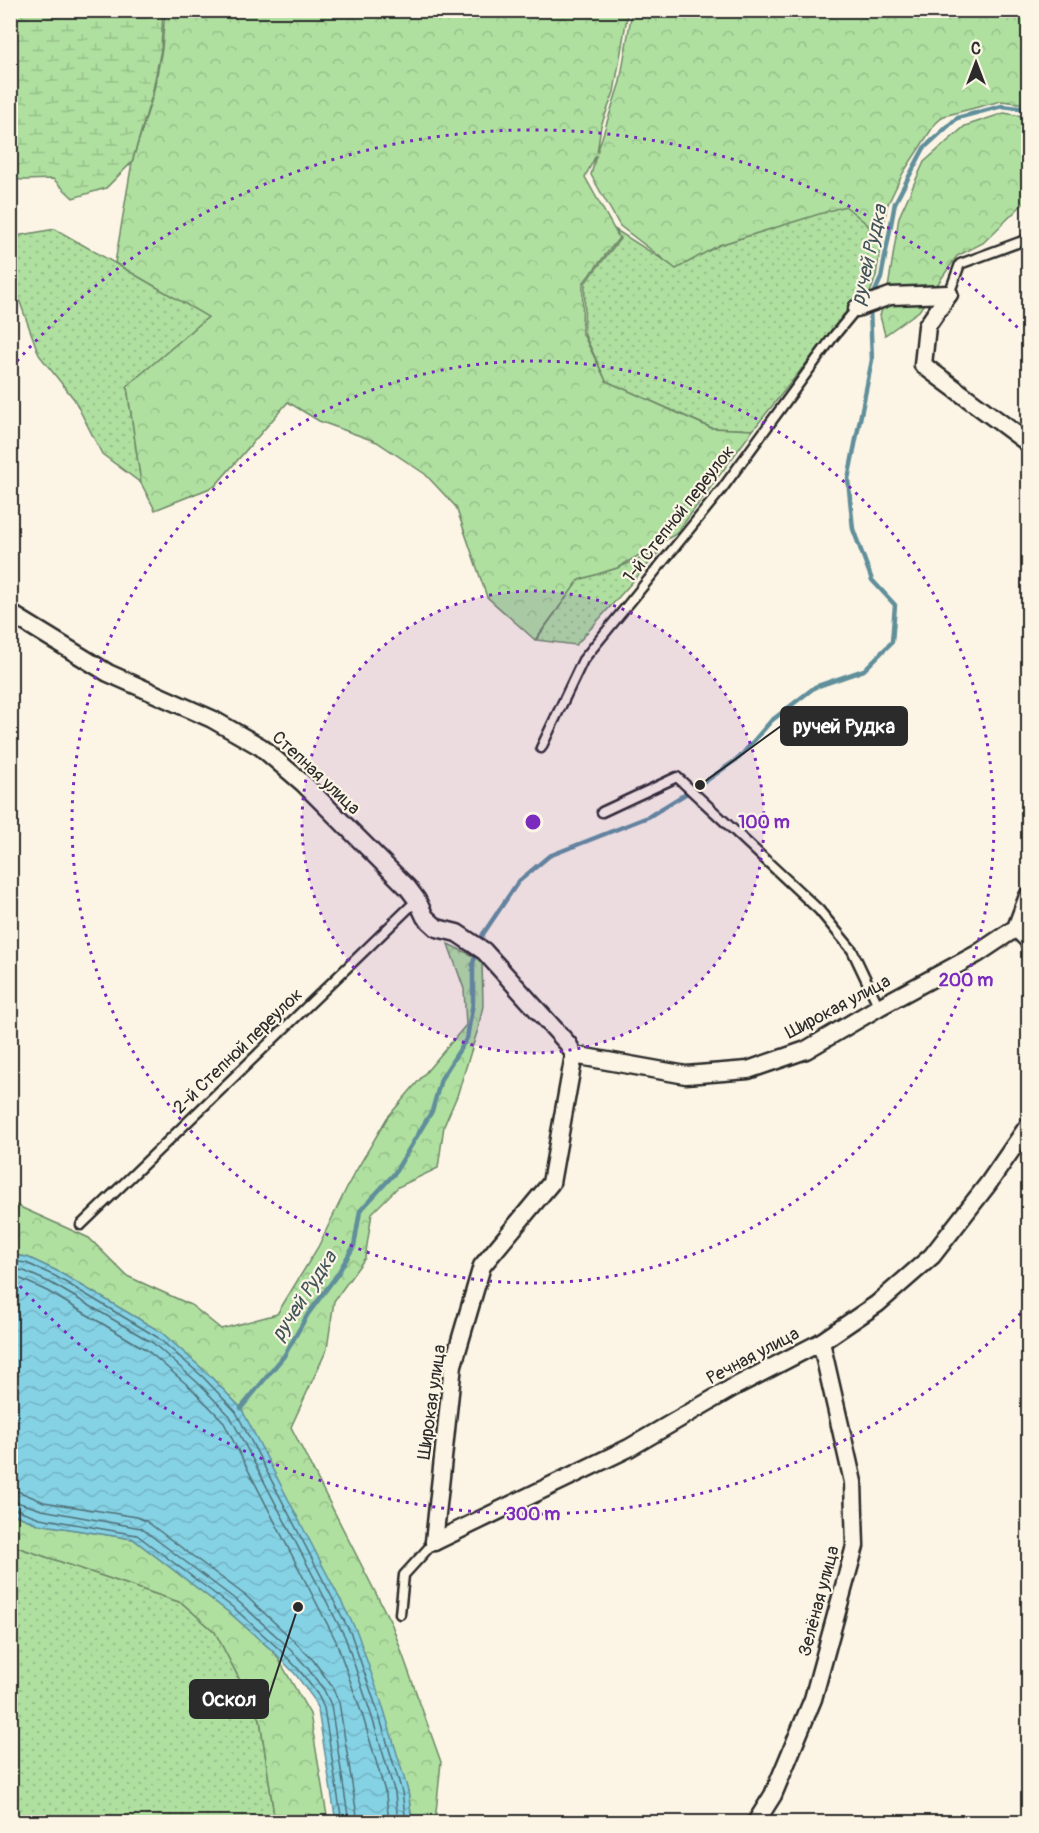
<svg xmlns="http://www.w3.org/2000/svg" width="1039" height="1833" font-family="Pangolin,sans-serif">
<style>
.grass{fill:url(#grass-dots);stroke:#6d8666;stroke-width:1.5}
.forest{fill:url(#forest-crowns);stroke:#6d8666;stroke-width:1.5}
.wetland{fill:url(#wetland-marsh);stroke:#6d8666;stroke-width:1.5}
.water{fill:url(#water-waves);stroke:#618f9b;stroke-width:1.5}
.lines{fill:none;stroke-linecap:round;stroke-linejoin:round}
.shore{stroke:#4f6e75;stroke-width:1.5}
.stream{stroke:#618f9b;stroke-width:4.5}
.service-casing{stroke:#2b2b2b;stroke-width:13}
.minor-casing{stroke:#2b2b2b;stroke-width:21}
.service{stroke:#fcf5e5;stroke-width:8}
.minor{stroke:#fcf5e5;stroke-width:16}
.ring{fill:none;stroke:#7b2cbf;stroke-width:3;stroke-dasharray:3 6}
.labels{text-anchor:middle;dominant-baseline:central;stroke-width:4.5;stroke-linejoin:round;paint-order:stroke}
.street-label{font-size:18px;fill:#2b2b2b;stroke:#fcf5e5}
.water-label{font-size:20px;font-style:italic;fill:#42555a;stroke:#fcf5e5}
.centre{fill:#7b2cbf;stroke:#fcf5e5;stroke-width:3}
.ring-label{font-size:18px;text-anchor:middle;font-weight:bold;fill:#7b2cbf;stroke:#fcf5e5;stroke-width:4.5;stroke-linejoin:round;paint-order:stroke}
.leader{fill:none;stroke:#2b2b2b;stroke-width:2}
.callout-dot{fill:#2b2b2b;stroke:#fcf5e5;stroke-width:2}
.callout{fill:#2b2b2b;stroke:#2b2b2b;stroke-width:2}
.callout-label{font-size:20px;text-anchor:middle;font-weight:bold;fill:#fff}
</style>
<defs>
<pattern id="grass-dots" width="8" height="8" patternUnits="userSpaceOnUse" patternTransform="scale(1.5)"><rect width="8" height="8" fill="#afe0a0"/><path d="M2 2h.1M6 6h.1" fill="none" stroke="#97c08a" stroke-width="1.8" stroke-linecap="round"/></pattern>
<pattern id="forest-crowns" width="20" height="18" patternUnits="userSpaceOnUse" patternTransform="scale(1.5)"><rect width="20" height="18" fill="#afe0a0"/><path d="M2 6a3 3 0 1 1 6 0M12 15a3 3 0 1 1 6 0" fill="none" stroke="#97c08a"/></pattern>
<pattern id="wetland-marsh" width="20" height="14" patternUnits="userSpaceOnUse" patternTransform="scale(1.5)"><rect width="20" height="14" fill="#afe0a0"/><path d="M1 5h8M5 5V1M11 12h8M15 12V8" fill="none" stroke="#97c08a"/></pattern>
<pattern id="water-waves" width="16" height="10" patternUnits="userSpaceOnUse" patternTransform="scale(1.5)"><rect width="16" height="10" fill="#85d2e5"/><path d="M0 5q4-4 8 0t8 0" fill="none" stroke="#73b4c5"/></pattern>
</defs>
<rect width="100%" height="100%" fill="#fcf5e5"/>
<filter id="ink" filterUnits="userSpaceOnUse"><feTurbulence type="fractalNoise" baseFrequency=".0167" numOctaves="2"/><feDisplacementMap in="SourceGraphic" scale="12" xChannelSelector="R" yChannelSelector="G"/><feConvolveMatrix kernelMatrix="1 2 1 2 8 2 1 2 1" color-interpolation-filters="sRGB"/></filter>
<g filter="url(#ink)">
<g class="grass">
<polygon points="845,205 867,224 881,243 876,276 869,296 856,301 753,430 712,428 606,381 584,333 585,283 620,239 616,230 676,268 719,245"/>
<polygon points="55,229 209,317 127,386 141,483 102,454 74,399 39,355 11,277 11,237"/>
<polygon points="660,551 576,645 536,640 579,579 617,568"/>
<polygon points="11,1545 182,1603 215,1632 260,1719 275,1822 11,1822"/>
</g>
<g class="forest">
<polygon points="165,11 628,11 614,92 601,126 597,153 620,82 632,11 1028,11 1028,104 1001,101 944,116 935,124 903,173 887,206 881,243 867,224 845,206 719,245 676,269 620,226 591,175 596,155 585,177 619,238 583,283 582,332 606,381 711,428 753,430 676,534 617,568 579,580 535,640 487,597 456,507 425,474 377,442 319,421 288,402 215,486 155,510 141,483 127,386 208,317 115,263 132,162 153,95 162,49"/>
<polygon points="1004,113 1028,117 1028,199 983,243 957,256 919,311 885,335 880,316 888,288 899,217 924,162 965,126"/>
<polygon points="448,944 482,960 483,1006 478,1029 457,1096 444,1126 438,1168 398,1187 372,1213 365,1258 334,1301 327,1349 291,1427 392,1625 441,1762 435,1822 412,1822 408,1791 241,1408 207,1373 161,1332 57,1271 27,1257 11,1255 11,1203 89,1238 127,1276 191,1305 221,1329 277,1314 318,1247 350,1181 387,1118 466,1025 464,989"/>
<polygon points="10,1513 38,1524 133,1539 231,1614 275,1653 310,1714 328,1822 275,1822 260,1719 215,1632 182,1603 11,1545"/>
</g>
<polygon class="wetland" points="11,10 163,11 161,49 152,95 132,162 106,188 73,198 53,179 24,180 11,179"/>
<polygon class="water" points="11,1255 27,1257 57,1271 161,1332 207,1373 241,1408 357,1632 384,1710 408,1791 412,1822 336,1822 318,1710 313,1698 296,1675 275,1653 231,1614 133,1539 38,1524 11,1513"/>
<g class="lines">
<g class="shore">
<polyline points="10,1261 26,1263 55,1276 157,1337 203,1377 236,1412 351,1634 378,1712 402,1792 406,1822"/>
<polyline points="10,1269 24,1271 51,1283 153,1343 198,1383 230,1416 345,1637 371,1714 395,1793 398,1822"/>
<polyline points="10,1278 21,1279 47,1291 147,1350 192,1389 223,1421 336,1641 363,1717 386,1795 389,1822"/>
<polyline points="10,1491 20,1492 44,1502 137,1517 146,1521 246,1596 290,1637 313,1660 331,1685 339,1702 358,1822"/>
<polyline points="10,1500 42,1510 141,1528 240,1603 284,1643 306,1666 324,1690 331,1705 349,1822"/>
<polyline points="10,1507 40,1518 137,1535 235,1609 279,1649 300,1671 318,1695 324,1708 342,1822"/>
</g>
<g class="stream">
<polyline points="873,296 881,278 895,203 924,148 957,118 1002,106 1028,109"/>
<polyline points="241,1408 284,1356 308,1314 337,1275 354,1246 360,1211 394,1174 432,1111 441,1079 467,1038 473,1003 473,963 483,934 518,882 549,856 648,817 700,785 739,758 771,721 815,687 864,670 892,642 895,605 872,580 853,529 848,479 872,360 870,307"/>
</g>
<defs>
<g id="service">
<polyline points="949,294 960,264 1028,239"/>
<polyline points="541,748 583,660 722,489 833,337 857,308"/>
<polyline points="602,812 677,777 819,910 852,950 879,1007"/>
<polyline points="81,1225 417,900"/>
<polyline points="400,1614 404,1575 434,1542"/>
</g>
<g id="minor">
<polyline points="949,294 927,326 923,365 1028,443"/>
<polyline points="857,308 890,296 949,294"/>
<polyline points="10,613 108,673 212,719 261,747 304,784 408,888 417,900 425,917 437,928 457,933 484,951 568,1044 574,1055"/>
<polyline points="1016,928 1028,940"/>
<polyline points="434,1542 453,1365 482,1266 551,1183 574,1055 686,1075 748,1070 806,1050 879,1007 977,954 1016,928 1028,896"/>
<polyline points="434,1542 629,1448 732,1388 821,1342 877,1304 932,1256 988,1184 1028,1126"/>
<polyline points="756,1822 773,1795 813,1699 855,1546 853,1482 821,1342"/>
</g>
</defs>
<use href="#service" class="service-casing"/>
<use href="#minor" class="minor-casing"/>
<use href="#service" class="service"/>
<use href="#minor" class="minor"/>
</g>
</g>
<circle cx="533" cy="822" r="231" fill="#7b2cbf" fill-opacity=".12"/>
<g class="ring">
<circle cx="533" cy="822" r="231"/>
<circle cx="533" cy="822" r="461"/>
<path d="M1027 1307A692 692 0 0 1 11 1276M11 368A692 692 0 0 1 1027 337"/>
</g>
<g class="labels">
<g class="street-label">
<text transform="translate(679 514) rotate(-52)">1-й Степной переулок</text>
<text transform="translate(316 773) rotate(43)">Степная улица</text>
<text transform="translate(838 1007) rotate(-28)">Широкая улица</text>
<text transform="translate(238 1051) rotate(-44)">2-й Степной переулок</text>
<text transform="translate(753 1356) rotate(-28)">Речная улица</text>
<text transform="translate(432 1402) rotate(-82)">Широкая улица</text>
<text transform="translate(819 1601) rotate(-75)">Зелёная улица</text>
</g>
<g class="water-label">
<text transform="translate(869 255) rotate(-77)">ручей Рудка</text>
<text transform="translate(304 1296) rotate(-57)">ручей Рудка</text>
</g>
</g>
<circle cx="533" cy="822" r="9" class="centre"/>
<g class="ring-label">
<text x="764" y="828">100 m</text>
<text x="966" y="986">200 m</text>
<text x="533" y="1520">300 m</text>
</g>
<path class="leader" d="M700 785L781 726M298 1607L268 1699"/>
<g class="callout-dot">
<circle cx="700" cy="785" r="6"/>
<circle cx="298" cy="1607" r="6"/>
</g>
<g class="callout">
<rect x="781" y="707" width="126" height="38" rx="6"/>
<rect x="190" y="1680" width="78" height="38" rx="6"/>
</g>
<g class="callout-label">
<text x="844" y="733">ручей Рудка</text>
<text x="229" y="1706">Оскол</text>
</g>
<rect width="1039" height="1833" fill="none" stroke="#fcf5e5" stroke-width="36"/>
<rect x="18" y="18" width="1003" height="1797" fill="none" stroke="#2b2b2b" stroke-width="2" filter="url(#ink)"/>
<g transform="translate(976 63)" stroke="#fcf5e5" stroke-width="4.5" paint-order="stroke">
<path d="M0-4.5L10 22L0 15L-10 22Z" fill="#2b2b2b"/>
<text y="-9" font-size="16" font-weight="bold" text-anchor="middle" fill="#2b2b2b">С</text>
</g>
</svg>
